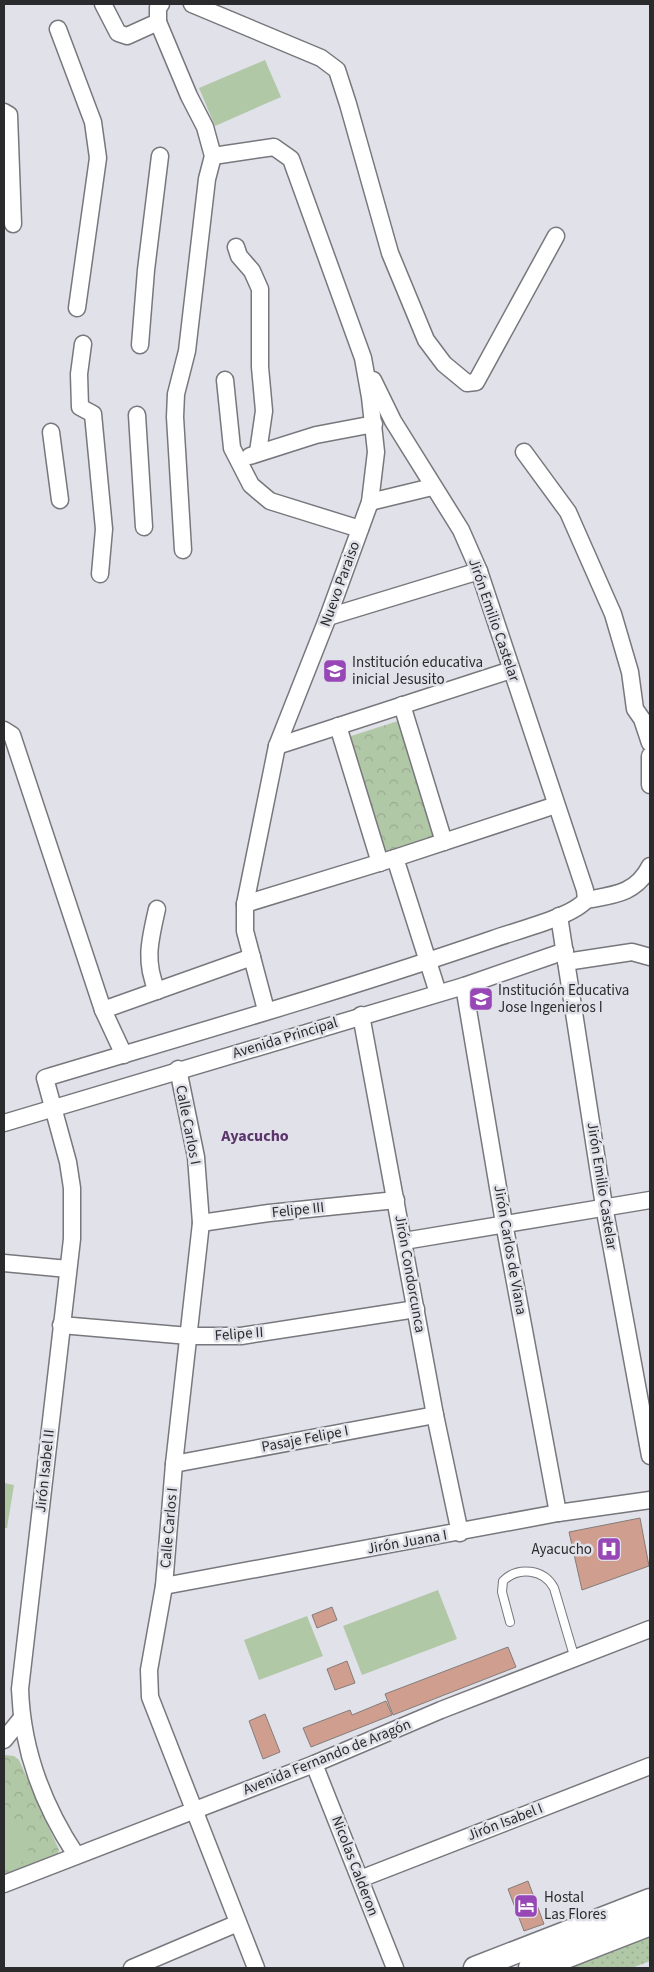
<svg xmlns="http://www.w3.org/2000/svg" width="654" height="1972" font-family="'Source Sans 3',sans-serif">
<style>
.grass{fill:url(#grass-dots)}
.forest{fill:url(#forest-crowns)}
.garden{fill:#b1c8a7}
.building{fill:#cf9e8f;stroke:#847c7a}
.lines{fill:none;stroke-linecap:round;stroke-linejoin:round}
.lane-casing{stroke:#77777d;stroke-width:10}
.street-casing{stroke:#77777d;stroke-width:19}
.secondary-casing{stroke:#77777d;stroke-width:25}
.primary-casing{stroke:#77777d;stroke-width:29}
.lane{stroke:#fff;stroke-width:8}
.street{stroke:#fff;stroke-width:16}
.secondary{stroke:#fff;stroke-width:22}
.primary{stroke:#fff;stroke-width:26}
.labels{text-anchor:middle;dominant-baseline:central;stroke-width:5;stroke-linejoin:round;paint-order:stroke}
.street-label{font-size:15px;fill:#2b2b2e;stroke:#e1e1e9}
.poi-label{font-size:15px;fill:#2b2b2e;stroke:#e1e1e9;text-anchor:start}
.neighbourhood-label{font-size:16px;font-weight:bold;fill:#5b346b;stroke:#e1e1e9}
</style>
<defs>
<pattern id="grass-dots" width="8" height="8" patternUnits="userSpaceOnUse" patternTransform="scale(1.25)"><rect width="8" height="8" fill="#b1c8a7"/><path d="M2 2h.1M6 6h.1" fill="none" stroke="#98ac90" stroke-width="1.8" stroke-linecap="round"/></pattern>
<pattern id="forest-crowns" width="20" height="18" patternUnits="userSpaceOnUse" patternTransform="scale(1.25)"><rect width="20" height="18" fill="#b1c8a7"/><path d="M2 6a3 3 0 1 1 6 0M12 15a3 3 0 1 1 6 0" fill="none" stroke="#98ac90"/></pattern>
</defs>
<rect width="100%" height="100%" fill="#e1e1e9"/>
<polygon class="grass" points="650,1930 650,1961 632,1968 552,1968"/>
<g class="forest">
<polygon points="401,720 437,842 386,856 348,737"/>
<polygon points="4,1755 14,1756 19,1760 59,1850 57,1857 4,1881"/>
</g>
<g class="garden">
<polygon points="265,60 281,97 215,126 199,88"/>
<polygon points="4,1483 14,1485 7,1528 4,1528"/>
<polygon points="438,1590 457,1639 362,1675 343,1626"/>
<polygon points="307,1616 323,1656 259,1680 244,1640"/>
<polygon points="17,1820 31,1858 4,1870 4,1825"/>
</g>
<g class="building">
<polygon points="640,1518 649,1566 582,1590 569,1532"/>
<polygon points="332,1607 337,1620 317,1628 312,1615"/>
<polygon points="508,1647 516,1667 393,1715 385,1694"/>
<polygon points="347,1661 355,1683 335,1690 327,1669"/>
<polygon points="386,1701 392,1715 311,1747 303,1728 350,1710 352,1715"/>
<polygon points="265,1714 280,1752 263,1759 249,1721"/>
<polygon points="528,1881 544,1924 524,1931 508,1889"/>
</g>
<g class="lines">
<defs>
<path id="lane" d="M510 1622 502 1592 503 1581C518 1566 544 1569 554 1588L575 1659"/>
<g id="street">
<polyline points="103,4 118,33 127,36 158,22"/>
<polyline points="161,4 158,7 158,22 189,96 205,127 213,156 207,179 187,351 176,394 175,417 183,550"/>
<polyline points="192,4 321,58 337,70 348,104 390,253 426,340 444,364 467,383 476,382 556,236"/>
<polyline points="58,29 93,122 98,158 77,308"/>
<polyline points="4,112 9,115 13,224"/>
<polyline points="213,156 274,147 291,159 363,358 370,397 376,452 370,502 328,617 277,746 245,904 245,931 266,1010"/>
<polyline points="236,247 239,256 252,271 260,289 260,367 264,411 258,452"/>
<polyline points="83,344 79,374 80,407 93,414 104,529 100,574"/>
<polyline points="140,345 146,270 160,156"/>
<polyline points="225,380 232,448 251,485 270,501 360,529"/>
<polyline points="373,380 393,421 461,530 479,571 585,890 586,900"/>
<polyline points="137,415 144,527"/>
<polyline points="51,432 60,500"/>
<polyline points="524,452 568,512 613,614 630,672 635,709 642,719 650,743"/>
<polyline points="250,456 316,435 374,424"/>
<polyline points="370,502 432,487"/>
<polyline points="328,617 479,571"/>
<polyline points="402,705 444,842"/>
<polyline points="338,726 380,863"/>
<polyline points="4,730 12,735 103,1010 124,1055"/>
<polyline points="277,746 511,670"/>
<polyline points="650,756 650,785"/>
<polyline points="395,858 438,993"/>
<path d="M586 900C613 895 636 894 650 866"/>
<polyline points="245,904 395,858 556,805"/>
<polyline points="559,916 604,1206 650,1456"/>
<polyline points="566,962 632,952 650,957"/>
<polyline points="464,986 504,1223 558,1513"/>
<path d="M157 991C144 961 150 940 157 909"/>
<polyline points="103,1010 252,957"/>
<polyline points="361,1015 435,1415 460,1533"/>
<polyline points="178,1069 196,1157 201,1223 174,1464 164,1586 149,1670 150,1697 256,1968"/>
<polyline points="4,1123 464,986 565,951"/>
<polyline points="201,1223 269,1213 396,1200"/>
<polyline points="404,1241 650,1200"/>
<polyline points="4,1263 68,1269"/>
<polyline points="61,1325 189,1336 241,1336 416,1309"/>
<polyline points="174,1464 435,1415"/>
<polyline points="164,1586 558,1513 650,1500"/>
<polyline points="4,1740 21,1719"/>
<polyline points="314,1764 395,1968"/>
<path d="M76 1855C43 1805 22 1749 20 1689L72 1239V1188L68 1162 45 1078C195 1033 345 990 493 939 515 931 572 917 586 900"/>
<polyline points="360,1879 650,1766"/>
<polyline points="4,1884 314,1764 441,1710 650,1629"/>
<polyline points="132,1968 238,1923"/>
</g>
<polyline id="secondary" points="475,1968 650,1900"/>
<polyline id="primary" points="532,1968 650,1922"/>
</defs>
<use href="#lane" class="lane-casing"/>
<use href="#street" class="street-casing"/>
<use href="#secondary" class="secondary-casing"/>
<use href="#primary" class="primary-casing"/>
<use href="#lane" class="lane"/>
<use href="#street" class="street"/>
<use href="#secondary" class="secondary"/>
<use href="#primary" class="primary"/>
</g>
<defs>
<symbol id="school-square" viewBox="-11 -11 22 22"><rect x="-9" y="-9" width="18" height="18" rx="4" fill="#9847b6" stroke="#e1e1e9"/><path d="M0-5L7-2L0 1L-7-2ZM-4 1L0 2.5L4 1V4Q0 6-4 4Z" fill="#fff"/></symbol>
<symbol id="hospital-square" viewBox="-11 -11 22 22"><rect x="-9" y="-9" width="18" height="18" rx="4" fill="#9847b6" stroke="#e1e1e9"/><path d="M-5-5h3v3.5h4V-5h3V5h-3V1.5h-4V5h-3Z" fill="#fff"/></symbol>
<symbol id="hotel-square" viewBox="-11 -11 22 22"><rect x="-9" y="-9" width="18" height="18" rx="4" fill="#9847b6" stroke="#e1e1e9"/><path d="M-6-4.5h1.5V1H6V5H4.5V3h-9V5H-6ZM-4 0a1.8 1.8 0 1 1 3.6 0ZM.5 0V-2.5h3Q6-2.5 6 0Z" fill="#fff"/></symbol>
</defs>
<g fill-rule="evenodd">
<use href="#school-square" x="321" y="657" width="28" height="28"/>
<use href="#school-square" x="467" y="985" width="28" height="28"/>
<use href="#hospital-square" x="595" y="1535" width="28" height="28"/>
<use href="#hotel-square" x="512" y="1892" width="28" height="28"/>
</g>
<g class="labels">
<g class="street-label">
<text transform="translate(340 584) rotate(-70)">Nuevo Paraiso</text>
<text transform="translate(494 620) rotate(71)">Jirón Emilio Castelar</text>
<text transform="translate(285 1038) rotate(-17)">Avenida Principal</text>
<text transform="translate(188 1125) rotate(79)">Calle Carlos I</text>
<text transform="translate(602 1186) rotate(81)">Jirón Emilio Castelar</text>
<text transform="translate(298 1210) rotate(-6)">Felipe III</text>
<text transform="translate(510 1250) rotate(80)">Jirón Carlos de Viana</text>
<text transform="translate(410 1274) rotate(80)">Jirón Condorcunca</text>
<text transform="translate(239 1334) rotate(-4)">Felipe II</text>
<text transform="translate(305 1439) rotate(-11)">Pasaje Felipe I</text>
<text transform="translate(45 1471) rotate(-84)">Jirón Isabel II</text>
<text transform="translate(169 1528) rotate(-85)">Calle Carlos I</text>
<text transform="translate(407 1542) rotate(-10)">Jirón Juana I</text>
<text transform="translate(327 1757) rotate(-22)">Avenida Fernando de Aragón</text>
<text transform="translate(505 1822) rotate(-21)">Jirón Isabel I</text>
<text transform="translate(355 1866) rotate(69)">Nicolas Calderon</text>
</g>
<g class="poi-label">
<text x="352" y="662">Institución educativa<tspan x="352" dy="17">inicial Jesusito</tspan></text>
<text x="498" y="990">Institución Educativa<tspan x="498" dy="17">Jose Ingenieros I</tspan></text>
<text x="592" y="1549" text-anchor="end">Ayacucho</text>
<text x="544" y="1897">Hostal<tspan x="544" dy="17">Las Flores</tspan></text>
</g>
<g class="neighbourhood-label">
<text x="255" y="1136">Ayacucho</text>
</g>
</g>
<rect width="654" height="1972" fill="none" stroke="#2b2b2e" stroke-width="10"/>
</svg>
